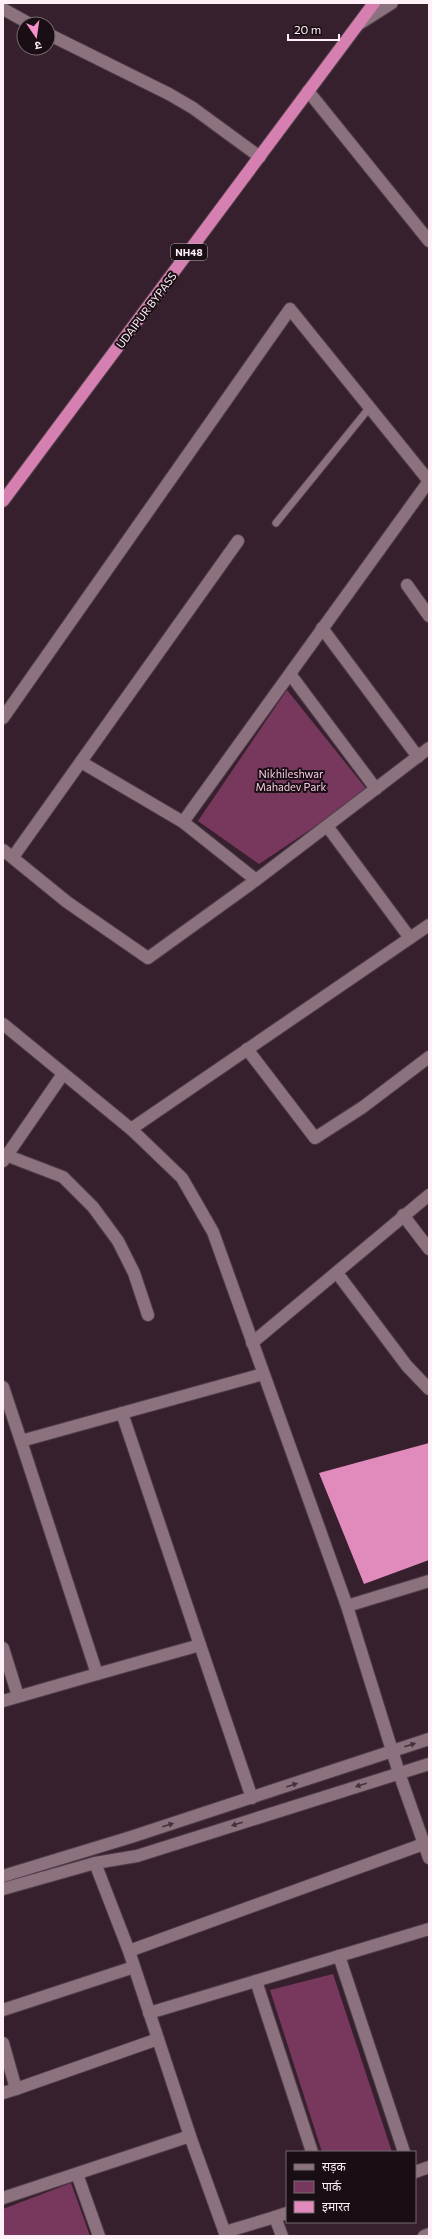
<svg xmlns="http://www.w3.org/2000/svg" width="432" height="2239" font-family="Commissioner,'Noto Sans Devanagari',sans-serif">
<style>
.green{fill:#78385e}
.building{fill:#e08bbc}
.lines{fill:none;stroke-linecap:round;stroke-linejoin:round}
.service-casing{stroke:#4f3c47;stroke-width:9}
.minor-casing{stroke:#4f3c47;stroke-width:14}
.tertiary-casing{stroke:#4f3c47;stroke-width:14}
.trunk-casing{stroke:#4f3c47;stroke-width:14}
.service{stroke:#8c717f;stroke-width:7}
.minor{stroke:#8c717f;stroke-width:12}
.tertiary{stroke:#8c717f;stroke-width:12}
.trunk{stroke:#d580b0;stroke-width:12}
.oneway{fill:#413139}
.labels{text-anchor:middle;dominant-baseline:central;stroke-width:4;stroke-linejoin:round;paint-order:stroke}
.shield{fill:#180e13;stroke:#baacb3;stroke-width:1}
.shield-label{font-size:10px;font-weight:bold;fill:#ffeff7}
.street-label{font-size:11px;fill:#ffeff7;stroke:#180e13}
.park-label{font-size:11px;fill:#f6c9e1;stroke:#180e13}
</style>
<rect width="100%" height="100%" fill="#37202d"/>
<g class="green">
<polygon points="287,690 368,791 259,864 198,821"/>
<polygon points="333,1974 392,2152 322,2152 270,1990"/>
<polygon points="71,2183 90,2236 3,2236 3,2209"/>
</g>
<polygon class="building" points="429,1443 429,1560 364,1584 319,1473"/>
<g class="lines">
<defs>
<polyline id="service" points="276,523 370,407"/>
<g id="minor">
<polyline points="3,9 30,24"/>
<polyline points="359,24 392,3"/>
<polyline points="48,34 169,94 193,108 260,157"/>
<polyline points="308,91 429,241"/>
<polyline points="407,585 429,616"/>
<polyline points="322,628 418,757"/>
<polyline points="290,674 376,789"/>
<polyline points="3,718 290,309 429,481"/>
<polyline points="81,762 183,822 256,880 429,748"/>
<polyline points="183,822 429,481"/>
<polyline points="327,826 410,938"/>
<polyline points="3,850 67,902 148,958 256,880"/>
<polyline points="13,857 238,541"/>
<polyline points="247,1049 315,1138 363,1107 429,1057"/>
<polyline points="131,1129 429,925"/>
<polyline points="3,1154 63,1177 93,1207 118,1241 134,1273 148,1315"/>
<polyline points="3,1161 63,1074"/>
<polyline points="403,1215 429,1249"/>
<polyline points="337,1273 407,1366 429,1389"/>
<polyline points="252,1343 429,1195"/>
<polyline points="3,1387 21,1441 263,1374"/>
<polyline points="21,1441 97,1674 200,1645 122,1413"/>
<polyline points="347,1606 429,1581"/>
<polyline points="200,1645 252,1798"/>
<polyline points="3,1648 18,1696"/>
<polyline points="3,1701 97,1674"/>
<polyline points="399,1773 429,1858"/>
<polyline points="95,1863 129,1951 190,2136"/>
<polyline points="129,1951 429,1842"/>
<polyline points="339,1956 404,2152"/>
<polyline points="256,1981 312,2152"/>
<polyline points="3,2010 134,1967"/>
<polyline points="149,2013 429,1929"/>
<polyline points="3,2043 16,2089 158,2039"/>
<polyline points="3,2093 16,2089"/>
<polyline points="415,2172 429,2167"/>
<polyline points="77,2174 99,2236"/>
<polyline points="3,2198 190,2136 226,2236"/>
<polyline points="225,2232 275,2217"/>
<polyline points="282,2236 275,2217 287,2213"/>
<polyline points="424,2236 429,2234"/>
</g>
<g id="tertiary">
<polyline points="3,1024 131,1129 182,1178 213,1232 347,1606 399,1773"/>
<polyline points="3,1876 131,1837 429,1739"/>
<polyline points="3,1889 95,1863 137,1856 429,1764"/>
</g>
<polyline id="trunk" points="3,501 374,3"/>
</defs>
<use href="#service" class="service-casing"/>
<use href="#minor" class="minor-casing"/>
<use href="#tertiary" class="tertiary-casing"/>
<use href="#trunk" class="trunk-casing"/>
<use href="#service" class="service"/>
<use href="#minor" class="minor"/>
<use href="#tertiary" class="tertiary"/>
<use href="#trunk" class="trunk"/>
</g>
<defs><path id="oneway-solid" d="M-6-.8H1V-3.2L6.5 0L1 3.2V.8H-6Z"/></defs>
<g class="oneway">
<use href="#oneway-solid" transform="translate(410 1745) rotate(-17)"/>
<use href="#oneway-solid" transform="translate(292 1785) rotate(-19)"/>
<use href="#oneway-solid" transform="translate(361 1785) rotate(163)"/>
<use href="#oneway-solid" transform="translate(237 1824) rotate(163)"/>
<use href="#oneway-solid" transform="translate(168 1825) rotate(-18)"/>
</g>
<g class="labels">
<rect class="shield" x="171" y="244" width="36" height="16" rx="3"/>
<g class="shield-label">
<text x="189" y="252">NH48</text>
</g>
<g class="street-label">
<text transform="translate(146 310) rotate(-53)">UDAIPUR BYPASS</text>
</g>
<g class="park-label">
<text x="291" y="773">Nikhileshwar<tspan x="291" dy="13">Mahadev Park</tspan></text>
</g>
</g>
<rect width="432" height="2239" fill="none" stroke="#ffeff7" stroke-width="8"/>
<rect x="286" y="2151" width="130" height="72" fill="#180e13" stroke="#74686e"/>
<rect x="294" y="2164" width="20" height="6" fill="#8c717f" stroke="#74686e"/>
<text x="322" y="2171" font-size="12" fill="#ffeff7">सड़क</text>
<rect x="294" y="2181" width="20" height="12" fill="#78385e" stroke="#74686e"/>
<text x="322" y="2191" font-size="12" fill="#ffeff7">पार्क</text>
<rect x="294" y="2201" width="20" height="12" fill="#e08bbc" stroke="#74686e"/>
<text x="322" y="2211" font-size="12" fill="#ffeff7">इमारत</text>
<g transform="translate(36 36) rotate(167)"><circle r="19" fill="#180e13" stroke="#74686e"/>
<path d="M0-3L7 15L0 10L-7 15Z" fill="#f890cc"/>
<text y="-6" font-size="11" font-weight="bold" text-anchor="middle" fill="#ffeff7">उ</text>
</g>
<path d="M288 34v6h51v-6" fill="none" stroke="#ffeff7" stroke-width="2"/>
<text x="294" y="34" font-size="12" fill="#ffeff7" stroke="#180e13" stroke-width="3" paint-order="stroke">20 m</text>
</svg>
